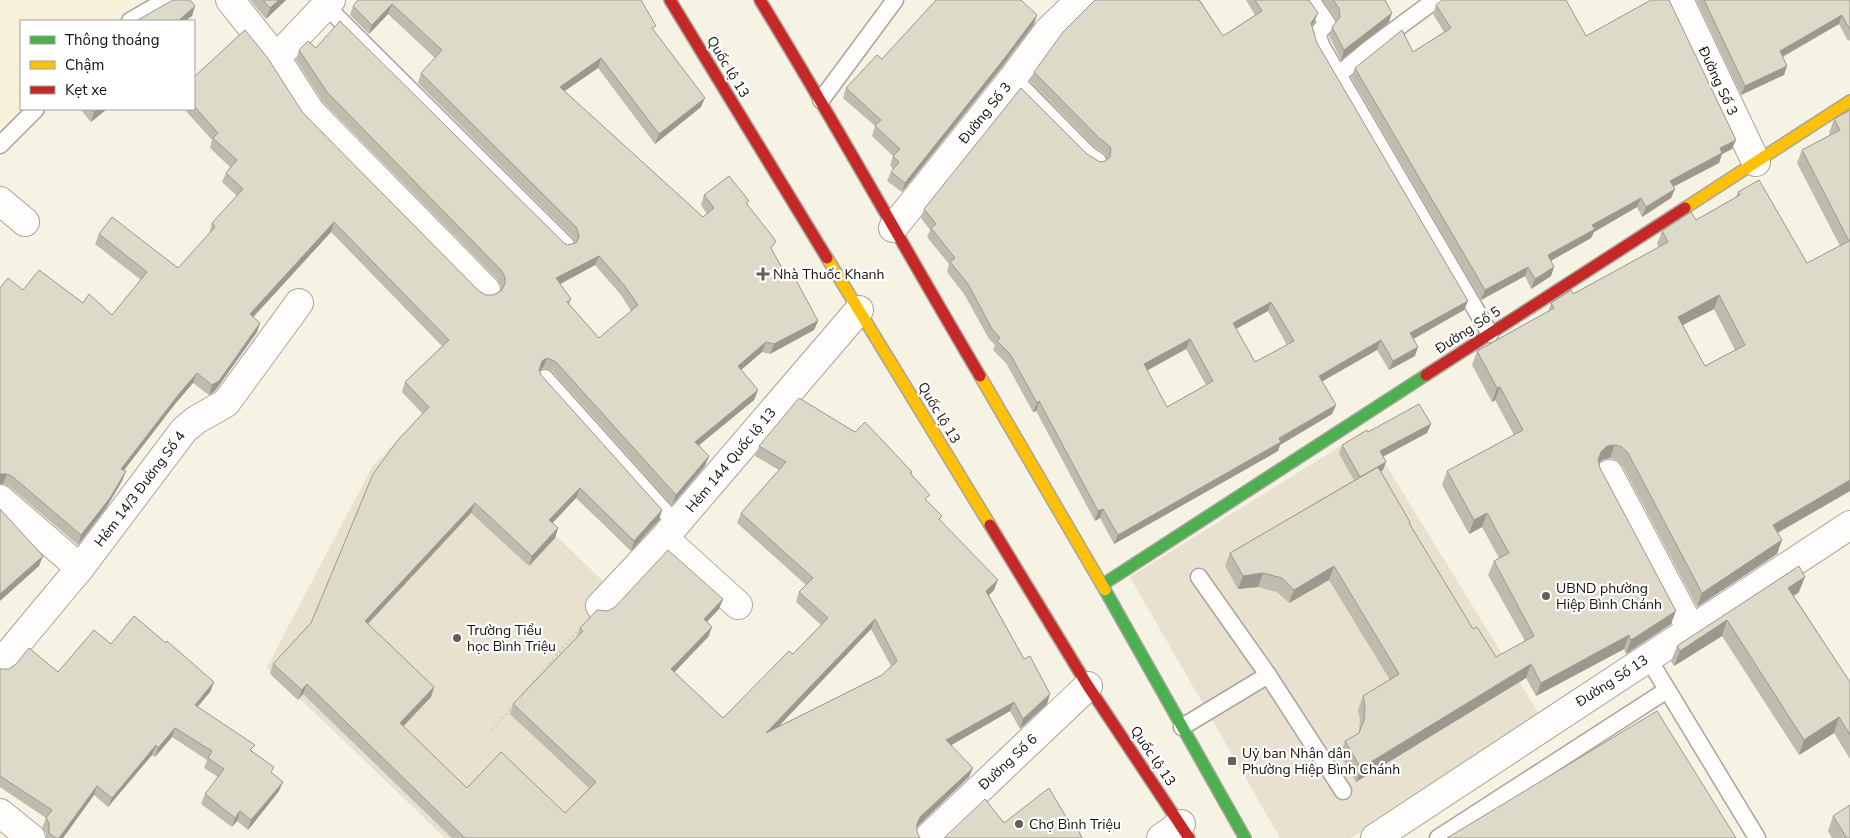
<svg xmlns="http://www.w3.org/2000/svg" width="1850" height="838" font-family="'Nunito Sans',sans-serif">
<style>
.built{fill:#f7f0d8}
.education{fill:#e8e1cf}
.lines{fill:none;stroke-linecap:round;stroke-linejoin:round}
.lane-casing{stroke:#a8a59b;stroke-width:19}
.street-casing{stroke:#a8a59b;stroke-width:30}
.fast-casing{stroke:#a8a59b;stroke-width:14}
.slow-casing{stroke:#a8a59b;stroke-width:14}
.jam-casing{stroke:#a8a59b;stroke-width:14}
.path{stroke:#d4d3cf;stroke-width:3;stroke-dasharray:2.5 2.5;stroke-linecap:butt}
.lane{stroke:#fefdfb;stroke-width:16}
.street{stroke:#fefdfb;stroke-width:28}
.fast{stroke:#4caf50;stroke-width:11}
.slow{stroke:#ffc107;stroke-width:11}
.jam{stroke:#c62828;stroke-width:11}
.wall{fill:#bfbbad;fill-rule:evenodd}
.shaded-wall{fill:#9b998d}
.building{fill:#dedac9;stroke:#9b998d;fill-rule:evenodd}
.poi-dot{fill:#626055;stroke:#fff;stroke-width:2}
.labels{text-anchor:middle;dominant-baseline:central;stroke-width:4.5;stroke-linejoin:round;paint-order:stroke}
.street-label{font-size:14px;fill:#131108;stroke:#fff}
.poi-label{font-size:14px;fill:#131108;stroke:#fff;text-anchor:start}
</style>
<rect width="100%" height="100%" fill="#f6f2e4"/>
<polygon class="built" points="0,0 133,0 110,21 21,21 21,109 24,109 0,132"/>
<g class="education">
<polygon points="423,412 523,504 610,588 640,838 445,838 267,667 372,467"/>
<polygon points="1365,431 1541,717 1351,838 1280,838 1130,577"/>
</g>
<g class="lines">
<defs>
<g id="lane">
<polyline points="1311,0 1327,23 1317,34 1322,47 1490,334"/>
<polyline points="326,6 566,245"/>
<polyline points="130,21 166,0"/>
<polyline points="1338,75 1369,49 1435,0"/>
<polyline points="1013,78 1089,155 1098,161"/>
<polyline points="821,100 895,0"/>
<polyline points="0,145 36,109"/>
<polyline points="545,378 676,524"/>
<polyline points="1199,577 1268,675 1343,791"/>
<polyline points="1648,658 1757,838"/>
<polyline points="1182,727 1268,675"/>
<polyline points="1438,838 1667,690"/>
</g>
<g id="street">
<polyline points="230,0 276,58 311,112 486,290"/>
<polyline points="1679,0 1756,162"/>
<polyline points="276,58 331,0"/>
<polyline points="0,201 25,222"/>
<polyline points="893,228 1013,78 1048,31 1080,0"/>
<polyline points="1609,474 1691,629"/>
<polyline points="0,499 80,568"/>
<polyline points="664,538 738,605"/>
<polyline points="600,606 664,538 859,310"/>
<polyline points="0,664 80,568 184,430 196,420 226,403 299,303"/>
<polyline points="0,813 31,838"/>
<polyline points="928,838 1088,686"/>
<polyline points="1161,838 1181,824"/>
<polyline points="1375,838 1850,525"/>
</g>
<g id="fast">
<polyline points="1102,585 1426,375"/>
<polyline points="1105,590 1245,838"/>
</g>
<g id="slow">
<polyline points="1685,208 1850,101"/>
<polyline points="827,258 990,525"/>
<polyline points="980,376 1105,590"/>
</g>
<g id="jam">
<polyline points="670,0 827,258"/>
<path d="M760 0C836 124 906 251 980 376"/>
<polyline points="1426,375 1685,208"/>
<polyline points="990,525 1088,686 1189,838"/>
</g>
</defs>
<use href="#lane" class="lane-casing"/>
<use href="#street" class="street-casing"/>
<use href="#fast" class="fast-casing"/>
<use href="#slow" class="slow-casing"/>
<use href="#jam" class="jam-casing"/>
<g class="path">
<polyline points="523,694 581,627"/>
<polyline points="492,730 514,705"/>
</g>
<use href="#lane" class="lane"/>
<use href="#street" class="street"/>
<use href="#fast" class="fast"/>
<use href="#slow" class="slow"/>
<use href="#jam" class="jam"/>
</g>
<g class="wall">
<polygon points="250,0 286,0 266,19"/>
<path d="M358 0 654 31 701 107 655 144 598 68 564 91 703 217 707 214 701 205 704 195 747 205 789 281 818 321 814 330 770 354 762 352 741 370 758 390 754 400 699 445 705 466 672 505 552 371 543 368 539 370 541 375 662 510 659 520 631 551 576 498 552 523 558 528 555 538 529 566 471 513 368 624 434 687 431 697 403 726 467 788 565 813 589 788 510 714 513 704 576 638 580 628 608 611 723 599 719 609 707 622 712 627 708 637 674 672 723 718 793 654 821 625 796 602 799 592 806 585 737 523 741 513 779 470 755 456 759 446 912 472 911 475 927 501 942 516 940 520 994 590 989 595 1024 659 1050 694 1047 704 1020 729 1010 711 951 745 969 777 917 827V832L920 838H452L303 694 298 700 270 674 273 664 311 623 423 414 402 392 405 382 442 346 331 232 253 317 260 323 257 332 215 391 209 395 193 383 175 404 124 470 122 481 106 508 78 545 10 487 3 484H0V288L23 290 83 303 112 315 141 280 95 244 99 234 178 268 209 234 212 223 237 196 222 182 226 173 230 167 210 148 212 140 184 109H194V77L303 113 479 291 486 295H493L501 290V287L497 279 323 102 296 60 299 50 316 48 563 242 567 245 575 243 573 238 418 83 421 73 435 58 388 14 369 34 350 15 353 6ZM595 265 621 295 631 311 599 338 569 305 571 299 560 284ZM871 629 891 666 882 675 777 727Z"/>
<path d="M1200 0 1223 36 1255 15 1246 0H1309L1318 13 1314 22 1312 26 1317 43 1468 301 1464 310 1414 339 1415 356 1389 370 1377 350 1322 381 1336 405 1332 414 1280 445 1278 451 1114 544 1100 518 1095 521 1036 411 1033 412 1006 363 993 350 995 345 989 339 964 294 947 272 949 264 927 237 930 230 921 218 924 209 1087 154 1100 162 1105 161 1107 159V157L1104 153 1095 147 1030 81 1034 72ZM1268 311 1287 345 1255 362 1236 329ZM1186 349 1206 385 1167 407 1147 370Z"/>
<polygon points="1322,0 1385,0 1389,22 1341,60 1329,36 1332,27 1336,22 1335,17"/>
<polygon points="1696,0 1850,0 1850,40 1848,41 1839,24 1783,57 1784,75 1741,95"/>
<polygon points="1436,5 1586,36 1732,149 1722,154 1719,163 1673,187 1675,189 1671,198 1642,217 1637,207 1594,232 1591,238 1551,261 1554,267 1551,276 1531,289 1525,276 1481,300 1351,77 1355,68 1413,52 1444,32 1433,14"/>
<polygon points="1037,15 1034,24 1001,68 902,192 887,181 891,172 893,169 890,165 893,156 872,136 875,126 843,98 846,88 882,59"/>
<polygon points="80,109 107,109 91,122"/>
<path d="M1850 110V491L1778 533 1777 554 1697 607 1623 467 1617 461 1610 458 1602 460 1599 463 1600 468 1671 624 1626 654 1624 649 1536 696 1526 678 1356 782 1340 755 1345 741 1359 733V731L1360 720 1358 710 1363 696 1390 680 1329 580 1289 603 1277 592 1258 587 1238 589 1225 566 1230 553 1354 480 1339 454 1342 445 1368 432 1431 424 1427 433 1383 457V470L1381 471 1410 522 1409 524 1473 629 1496 657 1525 641 1488 575 1494 561 1499 558 1482 527 1469 534 1442 485 1447 471 1514 435 1495 400 1492 402 1472 365 1477 351 1548 312 1551 303 1573 294 1659 247 1657 244 1662 231 1696 220 1736 197 1738 192 1807 263 1840 246 1797 163 1802 150 1830 135 1829 133 1834 119ZM1714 309 1735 350 1705 366 1683 325Z"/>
<polygon points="1799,566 1799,592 1794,596 1850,682 1850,759 1834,733 1799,755 1722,636 1674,666 1671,661 1677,646"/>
<polygon points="166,643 214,682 210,692 198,707 252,751 272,773 279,791 248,830 237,821 232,827 201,804 205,794 218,777 204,768 207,760 172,737 155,757 152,755 108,807 94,795 63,838 46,838 46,833 42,828 46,818 0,787 0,669 58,672 111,644"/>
<polygon points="1833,816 1850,838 1832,838 1828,831"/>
</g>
<g class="shaded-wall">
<polygon points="279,0 286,0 266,19 270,8"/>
<polygon points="392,4 388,14 369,34 372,25"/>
<polygon points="195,6 192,16 185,21 178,21"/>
<polygon points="1318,13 1314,22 1307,33 1311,23"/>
<polygon points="1392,13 1389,22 1341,60 1344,50"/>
<polygon points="1037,15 1034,24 1001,68 902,192 905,183"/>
<polygon points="1842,15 1839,24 1776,60 1780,51"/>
<polygon points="601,58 598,68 556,97 560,87"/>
<polygon points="1787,66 1784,75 1741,95 1745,86"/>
<polygon points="705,98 701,107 655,144 659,134"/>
<polygon points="98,109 107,109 91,122 94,112"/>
<polygon points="1736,140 1732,149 1722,154 1719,163 1667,190 1670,181 1720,148"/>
<polygon points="1675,189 1671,198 1642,217 1646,207"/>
<polygon points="1641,198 1637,207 1594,232 1591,238 1545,264 1548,255 1592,225"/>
<polygon points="334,222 331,232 247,324 250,314"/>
<polygon points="599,256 595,265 553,288 556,278"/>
<polygon points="1528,267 1525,276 1481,300 1485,290"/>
<polygon points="1554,267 1551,276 1531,289 1535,279"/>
<polygon points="1719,295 1714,309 1673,330 1678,317"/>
<polygon points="1468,301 1464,310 1407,342 1410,333"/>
<polygon points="1271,302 1268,311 1230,332 1233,323"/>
<polygon points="818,321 814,330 770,354 774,344"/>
<polygon points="260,323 257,332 215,391 209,395 212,385"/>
<polygon points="1190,339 1186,349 1141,374 1144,364"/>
<polygon points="1381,340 1377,350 1316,385 1319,376"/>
<polygon points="766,342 762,352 734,376 738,366"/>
<polygon points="1418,347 1415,356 1389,370 1393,361"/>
<polygon points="547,358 543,368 538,371 542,361"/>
<polygon points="197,373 193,383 175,404 118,478 121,469 179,394"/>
<polygon points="1500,387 1495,400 1492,402 1497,388"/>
<polygon points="758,390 754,400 692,451 695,442"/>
<polygon points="1039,401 1036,411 1033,412 1037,403"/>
<polygon points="1336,405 1332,414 1280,445 1278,451 1114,544 1118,535"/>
<polygon points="1431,424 1427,433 1376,460 1380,451"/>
<polygon points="1615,445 1610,458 1602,460 1596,466 1601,452 1607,446"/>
<polygon points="709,456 705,466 672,505 676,495"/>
<polygon points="1386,462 1383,470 1357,485 1360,477"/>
<polygon points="126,471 122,481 106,508 78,545 81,535"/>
<polygon points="0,474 7,474 3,484 0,484"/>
<polygon points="1850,480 1850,491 1768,538 1773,525"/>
<polygon points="580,488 576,498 546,530 549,520"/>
<polygon points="475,503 471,513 361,631 365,621"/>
<polygon points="1103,509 1100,518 1095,521 1098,511"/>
<polygon points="662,510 659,520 631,551 634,541"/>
<polygon points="1487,513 1482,527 1469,534 1474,520"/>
<polygon points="558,528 555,538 529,566 532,556"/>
<polygon points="1782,540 1777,554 1697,607 1702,593"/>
<polygon points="43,556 39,566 0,601 0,594"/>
<polygon points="1334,566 1329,580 1289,603 1294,590"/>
<polygon points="1263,573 1258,587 1238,589 1243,576"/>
<polygon points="1805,577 1799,592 1783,603 1788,588"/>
<polygon points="998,580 994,590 983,601 986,591"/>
<polygon points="723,599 719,609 700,629 704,619"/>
<polygon points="1676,611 1671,624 1626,654 1631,640"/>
<polygon points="875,619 871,629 763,743 766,733"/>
<polygon points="1727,620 1722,636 1674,666 1680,651"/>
<polygon points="712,627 708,637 668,679 671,669"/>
<polygon points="1629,635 1624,649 1536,696 1541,683"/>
<polygon points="1531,664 1526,678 1356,782 1361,768"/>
<polygon points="214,682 210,692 191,714 195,705"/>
<polygon points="307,684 303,694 298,700 302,690"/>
<polygon points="434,687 431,697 397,733 400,723"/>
<polygon points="1050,694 1047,704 1020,729 1023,719"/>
<polygon points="1014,702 1010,711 943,750 946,740"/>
<polygon points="1839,717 1834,733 1799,755 1804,740"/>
<polygon points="175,728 172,737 155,757 158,748"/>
<polygon points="156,745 152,755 108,807 112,798"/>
<polygon points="973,768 969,777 917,827 913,834 917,824 920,817"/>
<polygon points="283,782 279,791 248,830 251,820"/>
<polygon points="97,786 94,795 63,838 59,838"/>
<polygon points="240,811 237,821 232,827 235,818"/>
</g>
<g class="building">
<polygon points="173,0 190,0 195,6 178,21 136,21"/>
<polygon points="263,0 279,0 270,8"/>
<path d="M358 0H641L656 26 652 28 705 98 659 134 601 58 560 87 703 217 714 208 704 195 729 176 749 201 746 203 776 241 771 248 789 281 795 278 818 321 774 344 766 342 738 366 758 390 695 442 709 456 676 495 556 362 547 358 542 361 539 370 541 375 662 510 634 541 580 488 549 520 558 528 532 556 475 503 365 621 434 687 400 723 467 788 501 752 565 813 596 782 513 704 583 631 580 628 597 610 608 611 615 607 668 550 723 599 704 619 712 627 671 669 723 718 789 651 793 654 828 618 799 592 813 578 741 513 786 462 759 446 799 398 855 432 865 422 912 472 910 473 930 495 925 499 942 516 939 519 998 580 986 591 1024 659 1030 656 1050 694 1023 719 1014 702 946 740 973 768 920 817 917 824V832L920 838H465L307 684 302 690 273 664 311 623 373 474 398 440 429 407 405 382 449 340 334 222 250 314 260 323 219 381 212 385 197 373 179 394 121 469 126 471 110 498 81 535 13 477 7 474H0V288L8 278 23 290 39 270 83 303 89 294 112 315 147 272 99 234 112 217 178 268 215 227 212 223 243 189 226 173 237 160 213 138 218 133 194 106V77L245 30 267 57 303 113 479 291 486 295H493L501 291 505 284V277L501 270 327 92 299 50 308 41 316 48 340 21 563 242 567 245 576 243 579 237 577 228 421 73 442 50 392 4 372 25 353 6ZM599 256 624 285 638 305 599 338 567 302 571 299 556 278ZM875 619 897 661 882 675 766 733Z"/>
<polygon points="936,0 1021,0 1037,15 1004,59 905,183 891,172 899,162 893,156 900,149 875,126 881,120 846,88 877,55 882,59"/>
<path d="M1095 0H1199L1223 36 1262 11 1255 0H1309L1318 13 1311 23 1317 43 1468 301 1410 333 1418 347 1393 361 1381 340 1319 376 1336 405 1279 438 1281 442 1118 535 1103 509 1098 511 1039 401 1037 403 1010 354 997 341 1000 338 992 329 968 284 950 262 955 258 931 228 936 224 924 209 1021 88 1087 154 1100 162 1105 161 1110 157 1111 148 1107 144 1099 138 1034 72 1063 32ZM1271 302 1294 341 1255 362 1233 323ZM1190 339 1213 381 1167 407 1144 364Z"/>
<polygon points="1333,0 1385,0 1392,13 1344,50 1332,27 1340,17 1339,8"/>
<polygon points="1442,0 1566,0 1586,36 1651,0 1669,0 1736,140 1720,148 1722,153 1670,181 1675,189 1646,207 1641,198 1592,225 1595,229 1548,255 1554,267 1535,279 1528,267 1485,290 1355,68 1402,30 1413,52 1451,28 1436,5"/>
<polygon points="1704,0 1850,0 1850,30 1842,15 1780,51 1787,66 1745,86"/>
<polygon points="91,109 98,109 94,112"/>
<path d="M1850 110V480L1773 525 1782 540 1702 593 1628 453 1622 447 1615 445 1607 446 1601 452 1598 460 1600 468 1676 611 1631 640 1629 635 1541 683 1531 664 1361 768 1345 741 1359 733 1364 720 1365 706 1363 696 1399 674 1334 566 1294 590 1282 578 1263 573 1243 576 1230 553 1378 467 1410 522 1409 523 1473 629 1477 627 1496 657 1534 636 1494 561 1509 553 1487 513 1474 520 1447 471 1523 430 1500 387 1497 388 1477 351 1554 308 1551 303 1571 290 1573 294 1668 242 1662 231 1691 212 1696 220 1740 195 1738 192 1759 180 1807 263 1849 241 1802 150 1840 130 1834 119ZM1719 295 1745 345 1705 366 1678 317Z"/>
<polygon points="1419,404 1431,424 1380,451 1386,462 1360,477 1342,445 1367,430 1368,432"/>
<polygon points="0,509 43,556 0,594"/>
<polygon points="1799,566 1805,577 1788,588 1850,682 1850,735 1839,717 1804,740 1727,620 1680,651 1677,646"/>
<polygon points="134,616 166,643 167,641 214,682 195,705 255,745 250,750 274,767 271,772 283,782 251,820 240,811 235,818 205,794 224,769 208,758 212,751 175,728 158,748 156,745 112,798 97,786 59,838 56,838 49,833 49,823 46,818 52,810 0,776 0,669 9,669 16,664 29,648 58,672 94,630 111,644"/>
<polygon points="1657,711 1736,838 1447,838"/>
<polygon points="1049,788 1072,827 1076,825 1082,838 944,838 985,799 1004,823"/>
<polygon points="1850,805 1850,838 1847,838 1833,816"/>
</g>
<g class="poi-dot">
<path d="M760.5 266.5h5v5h5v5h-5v5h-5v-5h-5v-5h5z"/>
<circle cx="1546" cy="596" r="5"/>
<circle cx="457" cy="638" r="5"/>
<rect x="1227" y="756" width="10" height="10" rx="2.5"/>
<circle cx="1019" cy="824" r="5"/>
</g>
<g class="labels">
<g class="street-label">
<text transform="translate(728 67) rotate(59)">Quốc lộ 13</text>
<text transform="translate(1718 81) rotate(65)">Đường Số 3</text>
<text transform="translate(985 113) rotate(-51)">Đường Số 3</text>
<text transform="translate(1468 330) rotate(-33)">Đường Số 5</text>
<text transform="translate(939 413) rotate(59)">Quốc lộ 13</text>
<text transform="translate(731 460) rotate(-50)">Hẻm 144 Quốc lộ 13</text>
<text transform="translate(140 489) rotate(-53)">Hẻm 14/3 Đường Số 4</text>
<text transform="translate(1612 681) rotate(-33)">Đường Số 13</text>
<text transform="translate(1153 756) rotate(56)">Quốc lộ 13</text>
<text transform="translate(1008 762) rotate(-43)">Đường Số 6</text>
</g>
<g class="poi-label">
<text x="773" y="274">Nhà Thuốc Khanh</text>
<text x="1556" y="588">UBND phường<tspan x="1556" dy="16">Hiệp Bình Chánh</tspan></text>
<text x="467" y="630">Trường Tiểu<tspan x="467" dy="16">học Bình Triệu</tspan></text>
<text x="1242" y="753">Uỷ ban Nhân dân<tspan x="1242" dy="16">Phường Hiệp Bình Chánh</tspan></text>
<text x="1029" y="824">Chợ Bình Triệu</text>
</g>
</g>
<rect x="20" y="20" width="175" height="90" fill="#ffffff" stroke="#a1a09c"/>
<rect x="30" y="36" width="25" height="8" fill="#4caf50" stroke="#a1a09c"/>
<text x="65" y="45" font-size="15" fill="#131108">Thông thoáng</text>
<rect x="30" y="61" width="25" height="8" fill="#ffc107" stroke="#a1a09c"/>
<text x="65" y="70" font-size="15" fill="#131108">Chậm</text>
<rect x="30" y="86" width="25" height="8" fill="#c62828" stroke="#a1a09c"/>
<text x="65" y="95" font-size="15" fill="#131108">Kẹt xe</text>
</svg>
